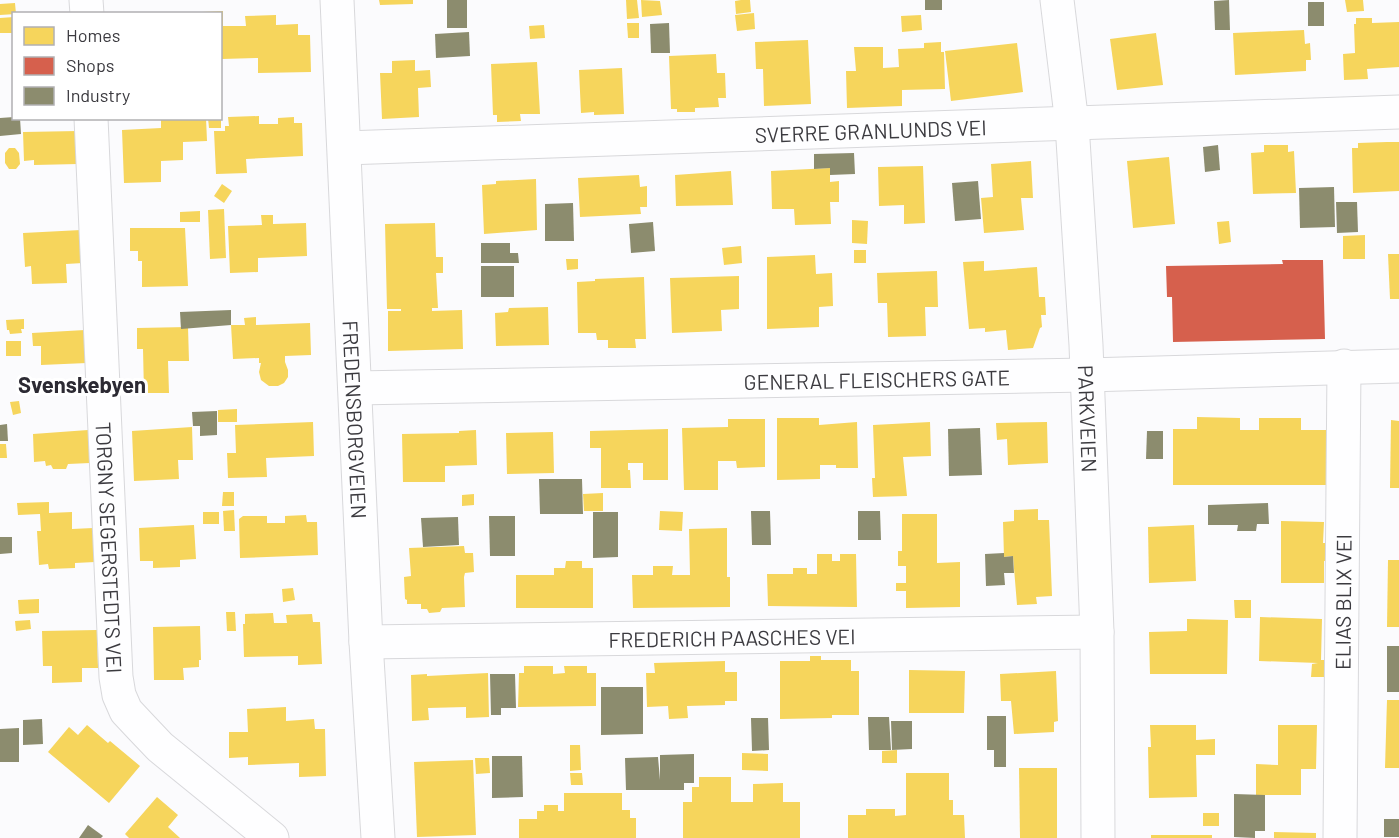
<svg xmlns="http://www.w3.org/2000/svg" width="1399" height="838" font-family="Barlow,sans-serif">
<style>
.homes{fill:#f6d55c}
.shops{fill:#d6604d}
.industry{fill:#8c8c6e}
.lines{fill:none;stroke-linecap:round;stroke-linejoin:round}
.street-casing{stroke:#d8d8db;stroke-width:35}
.street{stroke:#fefeff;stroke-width:33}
.labels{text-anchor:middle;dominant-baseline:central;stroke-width:6;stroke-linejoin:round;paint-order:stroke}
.street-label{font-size:21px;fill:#3b3a3f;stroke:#fff}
.neighbourhood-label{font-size:22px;font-weight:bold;fill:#2c2a33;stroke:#fff}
</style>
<rect width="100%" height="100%" fill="#fbfbfd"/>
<g class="homes">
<polygon points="379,0 413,0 413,4 380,5"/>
<polygon points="626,0 637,0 639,18 627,19"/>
<polygon points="641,0 660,1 662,15 642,17"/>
<polygon points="741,0 750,0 751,12 736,14 735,1"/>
<polygon points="1345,0 1363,0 1364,11 1347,12"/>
<polygon points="15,3 16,14 0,15 0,4"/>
<polygon points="223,11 223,26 246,26 245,16 276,15 276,25 298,24 298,35 310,35 311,72 258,73 258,58 222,59 220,14 202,14 202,12"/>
<polygon points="754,13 755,29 737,31 735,15"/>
<polygon points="921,15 922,30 902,32 901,16"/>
<polygon points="14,17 14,33 0,33 0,18"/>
<polygon points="1356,18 1372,18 1372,23 1399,22 1399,67 1367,69 1368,79 1344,80 1343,54 1355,53 1354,24 1356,24"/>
<polygon points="627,23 639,23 639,38 628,38"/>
<polygon points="544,25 545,38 530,39 529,26"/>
<polygon points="1304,30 1305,44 1310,43 1311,60 1306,60 1306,71 1235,75 1233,33"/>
<polygon points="1156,33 1163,85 1117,90 1110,39"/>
<polygon points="808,40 811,104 764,106 763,69 756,69 755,42"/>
<polygon points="941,42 941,52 944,52 945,89 902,90 902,106 847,108 846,71 856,71 854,47 883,47 883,68 899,67 898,49 924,48 924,43"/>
<polygon points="1017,43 1023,92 951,101 945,51"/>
<polygon points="716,54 717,73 725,73 726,98 718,98 719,107 695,108 695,112 677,112 677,109 671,109 669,56"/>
<polygon points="415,60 415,71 430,70 431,87 418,88 419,117 382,119 380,73 392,73 392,61"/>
<polygon points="537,62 540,114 520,114 521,121 497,122 497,115 493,115 491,64"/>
<polygon points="622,68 624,114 594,115 594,112 581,113 579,70"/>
<polygon points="259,116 259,124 278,124 278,118 294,117 294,123 302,123 303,156 246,159 247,173 216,174 214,131 225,131 225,126 229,126 228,117"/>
<polygon points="161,118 206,118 207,141 183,142 183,160 161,161 161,182 124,183 122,130 161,128"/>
<polygon points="208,118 221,118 221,128 209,128"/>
<polygon points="78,131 78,164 34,165 34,160 24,161 23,132"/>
<polygon points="1387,142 1399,142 1399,191 1353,193 1352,148 1358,148 1358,143"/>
<polygon points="1264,145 1288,145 1288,152 1294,151 1296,193 1253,194 1251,153 1264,152"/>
<polygon points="9,148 15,148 19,153 20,164 16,169 9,169 5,163 5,153"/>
<polygon points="1169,157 1175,224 1133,228 1127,161"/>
<polygon points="1031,161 1033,198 1021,198 1024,230 984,233 981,198 993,197 991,164"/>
<polygon points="923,166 925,223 904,224 904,205 879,206 878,167"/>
<polygon points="830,168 830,182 839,181 839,202 830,202 831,224 795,225 794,209 772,209 771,171"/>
<polygon points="731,171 733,205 676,206 675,175"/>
<polygon points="639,175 640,187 647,186 647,207 640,207 641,214 580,217 578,178"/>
<polygon points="536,179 537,230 484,234 482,185 496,184 496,181"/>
<polygon points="222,184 232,191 224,203 214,196"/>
<polygon points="224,209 226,258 210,259 208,210"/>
<polygon points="200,211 200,222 180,222 180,212"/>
<polygon points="261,215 273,215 273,224 306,223 307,256 258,258 258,272 230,273 228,226 262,225"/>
<polygon points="852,220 868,221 867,244 852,243"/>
<polygon points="1229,221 1231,242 1219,244 1217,222"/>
<polygon points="435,223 436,257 443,257 443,273 436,273 438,308 432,308 432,311 462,310 463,349 388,351 388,311 401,311 401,309 387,309 385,224"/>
<polygon points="130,228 185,228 188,286 142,287 142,261 138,261 138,251 130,251"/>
<polygon points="81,230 83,263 66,264 67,283 32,284 31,266 25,267 23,233"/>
<polygon points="1365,235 1365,259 1343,259 1343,236"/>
<polygon points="741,246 742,263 724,265 722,248"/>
<rect x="854" y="250" width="12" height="13"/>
<polygon points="1388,254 1399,254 1399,299 1390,299"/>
<polygon points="815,255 816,274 832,273 833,306 819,307 819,327 767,329 767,257"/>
<polygon points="566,259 578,259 578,269 567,270"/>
<polygon points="984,261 984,271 1037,267 1039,297 1045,297 1046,315 1041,315 1042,327 1040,328 1033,348 1008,350 1006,330 985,332 985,328 969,329 963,262"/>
<polygon points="937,271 938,307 925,307 926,336 888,337 887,303 878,303 877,273"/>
<polygon points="739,276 739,309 721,310 722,331 672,333 670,278"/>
<polygon points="644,277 646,339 635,339 636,348 608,348 608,340 597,340 596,333 578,333 577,282 595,281 595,279"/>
<polygon points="548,307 549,345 496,346 495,313 508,312 509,308"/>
<polygon points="256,317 256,325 310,323 311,355 285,356 285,362 288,370 288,377 284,383 278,386 269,386 261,380 259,372 261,363 259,363 259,358 233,359 231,325 245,325 244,318"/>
<polygon points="24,319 24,329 21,329 22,333 10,334 9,330 7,330 6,320"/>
<polygon points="188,327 189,361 168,361 169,393 144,393 143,349 137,349 137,328"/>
<polygon points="85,330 87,363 41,365 41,346 33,346 32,333"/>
<rect x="6" y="341" width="15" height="15"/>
<polygon points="19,401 21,413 13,415 10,402"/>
<polygon points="237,409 237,422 218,422 218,410"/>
<polygon points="1197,417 1240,418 1240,430 1259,430 1259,418 1301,418 1301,430 1326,430 1326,485 1173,485 1173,429 1197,429"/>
<polygon points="777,418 819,418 819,425 857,422 858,468 836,468 836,465 820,465 820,479 777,480"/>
<polygon points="728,419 765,419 765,467 737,468 736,461 718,461 718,490 684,490 682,428 728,427"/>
<polygon points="1391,420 1399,421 1399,488 1390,488"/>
<polygon points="313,422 314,456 266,458 267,477 228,478 227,453 236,453 235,425"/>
<polygon points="930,422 931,456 903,457 907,496 873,497 872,478 875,478 873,425"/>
<polygon points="1047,422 1048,463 1008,465 1007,439 997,440 996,423"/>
<polygon points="192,427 193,460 178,460 179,479 134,481 132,431"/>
<polygon points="668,429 668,480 643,480 643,463 628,463 628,470 630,470 631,488 601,488 601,448 590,448 590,431"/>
<polygon points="88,430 90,463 68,464 66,469 53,469 51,465 46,466 45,461 34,462 33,434"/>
<polygon points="476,430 477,465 445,466 445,482 403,482 402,434 459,433 459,431"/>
<polygon points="553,432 554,473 507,474 506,433"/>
<polygon points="0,444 6,444 7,458 0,458"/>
<polygon points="223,492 234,492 234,506 222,506"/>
<polygon points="603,493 603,511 584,511 583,494"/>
<polygon points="474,494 474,505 462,506 462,495"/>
<polygon points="49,502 49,513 72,512 72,529 93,528 95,562 75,563 75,568 49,569 48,564 39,565 37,531 41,531 40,514 18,515 17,503"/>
<polygon points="1038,509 1038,520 1049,520 1052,596 1036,597 1037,604 1017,605 1013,556 1004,557 1003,522 1014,521 1014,510"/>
<polygon points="234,510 235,531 224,531 223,511"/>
<polygon points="660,511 683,512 682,531 659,530"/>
<rect x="203" y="512" width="16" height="12"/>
<polygon points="902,514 937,514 937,563 960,562 960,607 906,608 906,591 896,591 896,583 906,583 906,566 898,566 898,551 902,551"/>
<polygon points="306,515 307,522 317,522 318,555 240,558 239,519 243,516 267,516 267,523 285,523 285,516"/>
<polygon points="1281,521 1324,522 1323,543 1330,543 1330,561 1324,561 1324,583 1281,583"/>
<polygon points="194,525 196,559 180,560 180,567 153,568 153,561 140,561 139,528"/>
<polygon points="1194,525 1196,581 1149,583 1148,527"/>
<polygon points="727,528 727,577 730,577 730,607 633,608 632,575 653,575 653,566 673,566 672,575 690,575 689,529"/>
<polygon points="464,546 465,553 473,553 474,572 465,573 464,577 465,607 442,608 440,612 429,613 427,609 421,609 421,604 407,604 407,600 405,599 404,577 411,576 409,548"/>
<polygon points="817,554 832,554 832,561 840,561 840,554 856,554 857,607 768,606 767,574 793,574 793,568 807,568 807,574 817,574"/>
<polygon points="1388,560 1399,560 1399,627 1387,627"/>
<polygon points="566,561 582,561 582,568 593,568 593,608 516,608 516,575 554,575 554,568 565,568"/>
<polygon points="293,588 295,600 283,602 282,589"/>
<polygon points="39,599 39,613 19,614 18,600"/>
<polygon points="1234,600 1251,600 1251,618 1235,618"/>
<polygon points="226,612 235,612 236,631 227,631"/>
<polygon points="273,613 274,623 287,623 286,615 312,614 313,622 320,622 322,664 298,665 298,656 244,657 243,624 245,624 245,614"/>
<polygon points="1260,617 1322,619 1321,660 1329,660 1329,677 1311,677 1312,664 1318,663 1259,661"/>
<polygon points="1187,619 1228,620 1227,674 1150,674 1149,632 1187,631"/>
<polygon points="30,620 31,629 16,631 15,621"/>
<polygon points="200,626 201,660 199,660 199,667 183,668 184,680 154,680 153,627"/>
<polygon points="97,630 98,668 82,668 82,682 52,683 52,666 43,666 42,631"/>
<polygon points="810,656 821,656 821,660 851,660 851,671 859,671 859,715 832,715 832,718 780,719 780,661 810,661"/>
<polygon points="725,661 725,672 737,672 737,701 725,701 725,705 687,706 688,718 669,719 668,706 647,707 646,673 655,673 654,663"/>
<polygon points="524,666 553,666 553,674 565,673 564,666 587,666 587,673 596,673 596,706 518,707 519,673 524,673"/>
<polygon points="909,670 965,671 964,713 909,713"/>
<polygon points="1056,671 1058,721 1054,722 1054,732 1014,734 1011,701 1001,701 1000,674"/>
<polygon points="488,673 489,717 466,718 466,707 428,708 429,720 412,721 411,675 427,674 427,676"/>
<polygon points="1387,700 1399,700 1399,768 1385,768"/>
<polygon points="286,707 286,721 314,719 315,729 325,729 326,776 299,777 299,763 248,765 248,757 229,758 229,732 248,732 247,709"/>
<polygon points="87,725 108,743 110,741 140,766 109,803 48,752 69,727 78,735"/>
<polygon points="1150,725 1196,725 1196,740 1215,739 1215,755 1196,755 1197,797 1149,798 1148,747 1151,747"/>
<polygon points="1278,725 1317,725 1316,769 1301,769 1301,795 1256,795 1256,764 1278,765"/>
<polygon points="570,745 580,745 581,770 570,771"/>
<polygon points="897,750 897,763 882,763 882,751"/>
<polygon points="742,753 768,754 768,771 742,770"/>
<polygon points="475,758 489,758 490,773 476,774"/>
<polygon points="473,760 476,835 417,837 414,762"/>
<polygon points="1019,768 1057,768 1057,838 1020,838"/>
<polygon points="570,773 582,773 583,785 571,785"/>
<polygon points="906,773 949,773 949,800 953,800 953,815 964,815 965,838 848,838 848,815 866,815 866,809 895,809 895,816 906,815"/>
<polygon points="699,777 731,777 731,802 753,802 753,784 783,783 783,802 800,802 800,838 683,838 683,802 692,802 692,787 699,787"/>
<polygon points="564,793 622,793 622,810 630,810 630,818 636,818 636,838 519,838 519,819 537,819 537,811 544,811 544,805 558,805 558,811 564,811"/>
<polygon points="157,797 178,815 168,827 180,838 129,838 125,834"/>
<rect x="1203" y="813" width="16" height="13"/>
<polygon points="1274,832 1316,833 1316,838 1274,838"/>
<rect x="1151" y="835" width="61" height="3"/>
</g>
<polygon class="shops" points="1282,260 1323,260 1325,339 1173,342 1172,297 1167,297 1166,266 1283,264"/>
<g class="industry">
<rect x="447" y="0" width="20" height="28"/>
<rect x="925" y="0" width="17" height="10"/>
<polygon points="1229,0 1230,30 1215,30 1214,1"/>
<rect x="1308" y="2" width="16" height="24"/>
<polygon points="669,23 670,53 651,53 650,24"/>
<polygon points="469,32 470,56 436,58 435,34"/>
<polygon points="14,117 20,118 21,134 0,136 0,118"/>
<polygon points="1218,145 1220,170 1205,172 1203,147"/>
<polygon points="854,153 855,174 830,175 830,168 814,169 814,154"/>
<polygon points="978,181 981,219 955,221 952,183"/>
<polygon points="1334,187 1335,227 1300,228 1299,188"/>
<polygon points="1336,202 1357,202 1358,232 1337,233"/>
<polygon points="573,203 574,241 545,241 545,204"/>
<polygon points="653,222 655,251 631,253 629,224"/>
<polygon points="481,243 510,243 510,253 518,253 519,263 481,263"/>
<rect x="481" y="266" width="33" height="31"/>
<polygon points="231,310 231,325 181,329 180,312"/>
<polygon points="217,411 217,435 200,436 200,426 193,426 192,412"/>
<polygon points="7,424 8,441 0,441 0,425"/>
<polygon points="980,428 982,475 949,476 948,429"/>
<polygon points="1147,431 1163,431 1163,459 1146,459"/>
<polygon points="539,479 582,479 583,514 540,514"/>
<polygon points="1268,503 1269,524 1257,524 1256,531 1237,531 1238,525 1208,525 1208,505"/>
<polygon points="751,511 770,511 771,545 752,545"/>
<polygon points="858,511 880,511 881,540 858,540"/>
<polygon points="593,512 618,512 618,557 593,558"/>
<polygon points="489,516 515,516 515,556 490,556"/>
<polygon points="458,517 459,545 423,547 421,518"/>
<polygon points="0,537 12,537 12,553 0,554"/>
<polygon points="1004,553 1004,557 1013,556 1014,573 1004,573 1005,585 986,586 985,554"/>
<rect x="1387" y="646" width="12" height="46"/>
<polygon points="490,674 515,674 516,708 501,708 501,715 491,715"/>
<polygon points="601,687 643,687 643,734 601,735"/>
<polygon points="987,716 1006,716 1006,767 994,767 994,750 987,750"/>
<polygon points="868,717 889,717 891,750 869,750"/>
<polygon points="751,718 768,718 769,750 752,751"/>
<polygon points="42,719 43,744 23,745 23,720"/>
<polygon points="891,721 912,721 912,749 892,750"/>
<polygon points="19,728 19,762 0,762 0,729"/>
<polygon points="694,754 694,783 684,783 684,790 626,790 625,758 658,757 660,780 660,755"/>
<polygon points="492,756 522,756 523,797 492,798"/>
<polygon points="1234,794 1265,795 1265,831 1255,831 1255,838 1234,837"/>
<rect x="1384" y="819" width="15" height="18"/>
<polygon points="88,825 103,836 101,838 79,838"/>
</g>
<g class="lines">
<defs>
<g id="street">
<polyline points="86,0 87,14"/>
<path id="s1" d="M337 0 366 642 378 838"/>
<path id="s2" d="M1057 0 1072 124 1086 345 1097 632 1098 838"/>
<path id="s3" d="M91 118 116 677 119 695 126 711 141 727 160 747 272 838"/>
<path id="s4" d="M345 148 1399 112"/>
<path id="s5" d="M355 388 1087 375 1399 366"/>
<path id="s6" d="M366 642 1097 632"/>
<path id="s7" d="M1340 838 1344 366"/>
</g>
</defs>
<use href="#street" class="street-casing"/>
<use href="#street" class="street"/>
</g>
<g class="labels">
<g class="street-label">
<text stroke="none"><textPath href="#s4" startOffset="526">SVERRE GRANLUNDS VEI</textPath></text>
<text stroke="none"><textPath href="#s5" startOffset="522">GENERAL FLEISCHERS GATE</textPath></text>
<text stroke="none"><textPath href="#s2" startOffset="420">PARKVEIEN</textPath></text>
<text stroke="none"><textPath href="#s1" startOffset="420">FREDENSBORGVEIEN</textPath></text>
<text stroke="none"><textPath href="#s3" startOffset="430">TORGNY SEGERSTEDTS VEI</textPath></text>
<text stroke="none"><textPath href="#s7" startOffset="236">ELIAS BLIX VEI</textPath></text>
<text stroke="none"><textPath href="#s6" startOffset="366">FREDERICH PAASCHES VEI</textPath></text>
</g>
<g class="neighbourhood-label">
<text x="82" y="384">Svenskebyen</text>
</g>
</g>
<rect x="12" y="12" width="210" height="108" fill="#ffffff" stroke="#b1b0b2" stroke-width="1.5"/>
<rect x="24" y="27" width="30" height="18" fill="#f6d55c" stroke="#b1b0b2" stroke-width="1.5"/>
<text x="66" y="42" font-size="18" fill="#3b3a3f">Homes</text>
<rect x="24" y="57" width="30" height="18" fill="#d6604d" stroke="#b1b0b2" stroke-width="1.5"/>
<text x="66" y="72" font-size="18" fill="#3b3a3f">Shops</text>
<rect x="24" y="87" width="30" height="18" fill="#8c8c6e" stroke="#b1b0b2" stroke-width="1.5"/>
<text x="66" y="102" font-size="18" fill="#3b3a3f">Industry</text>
</svg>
